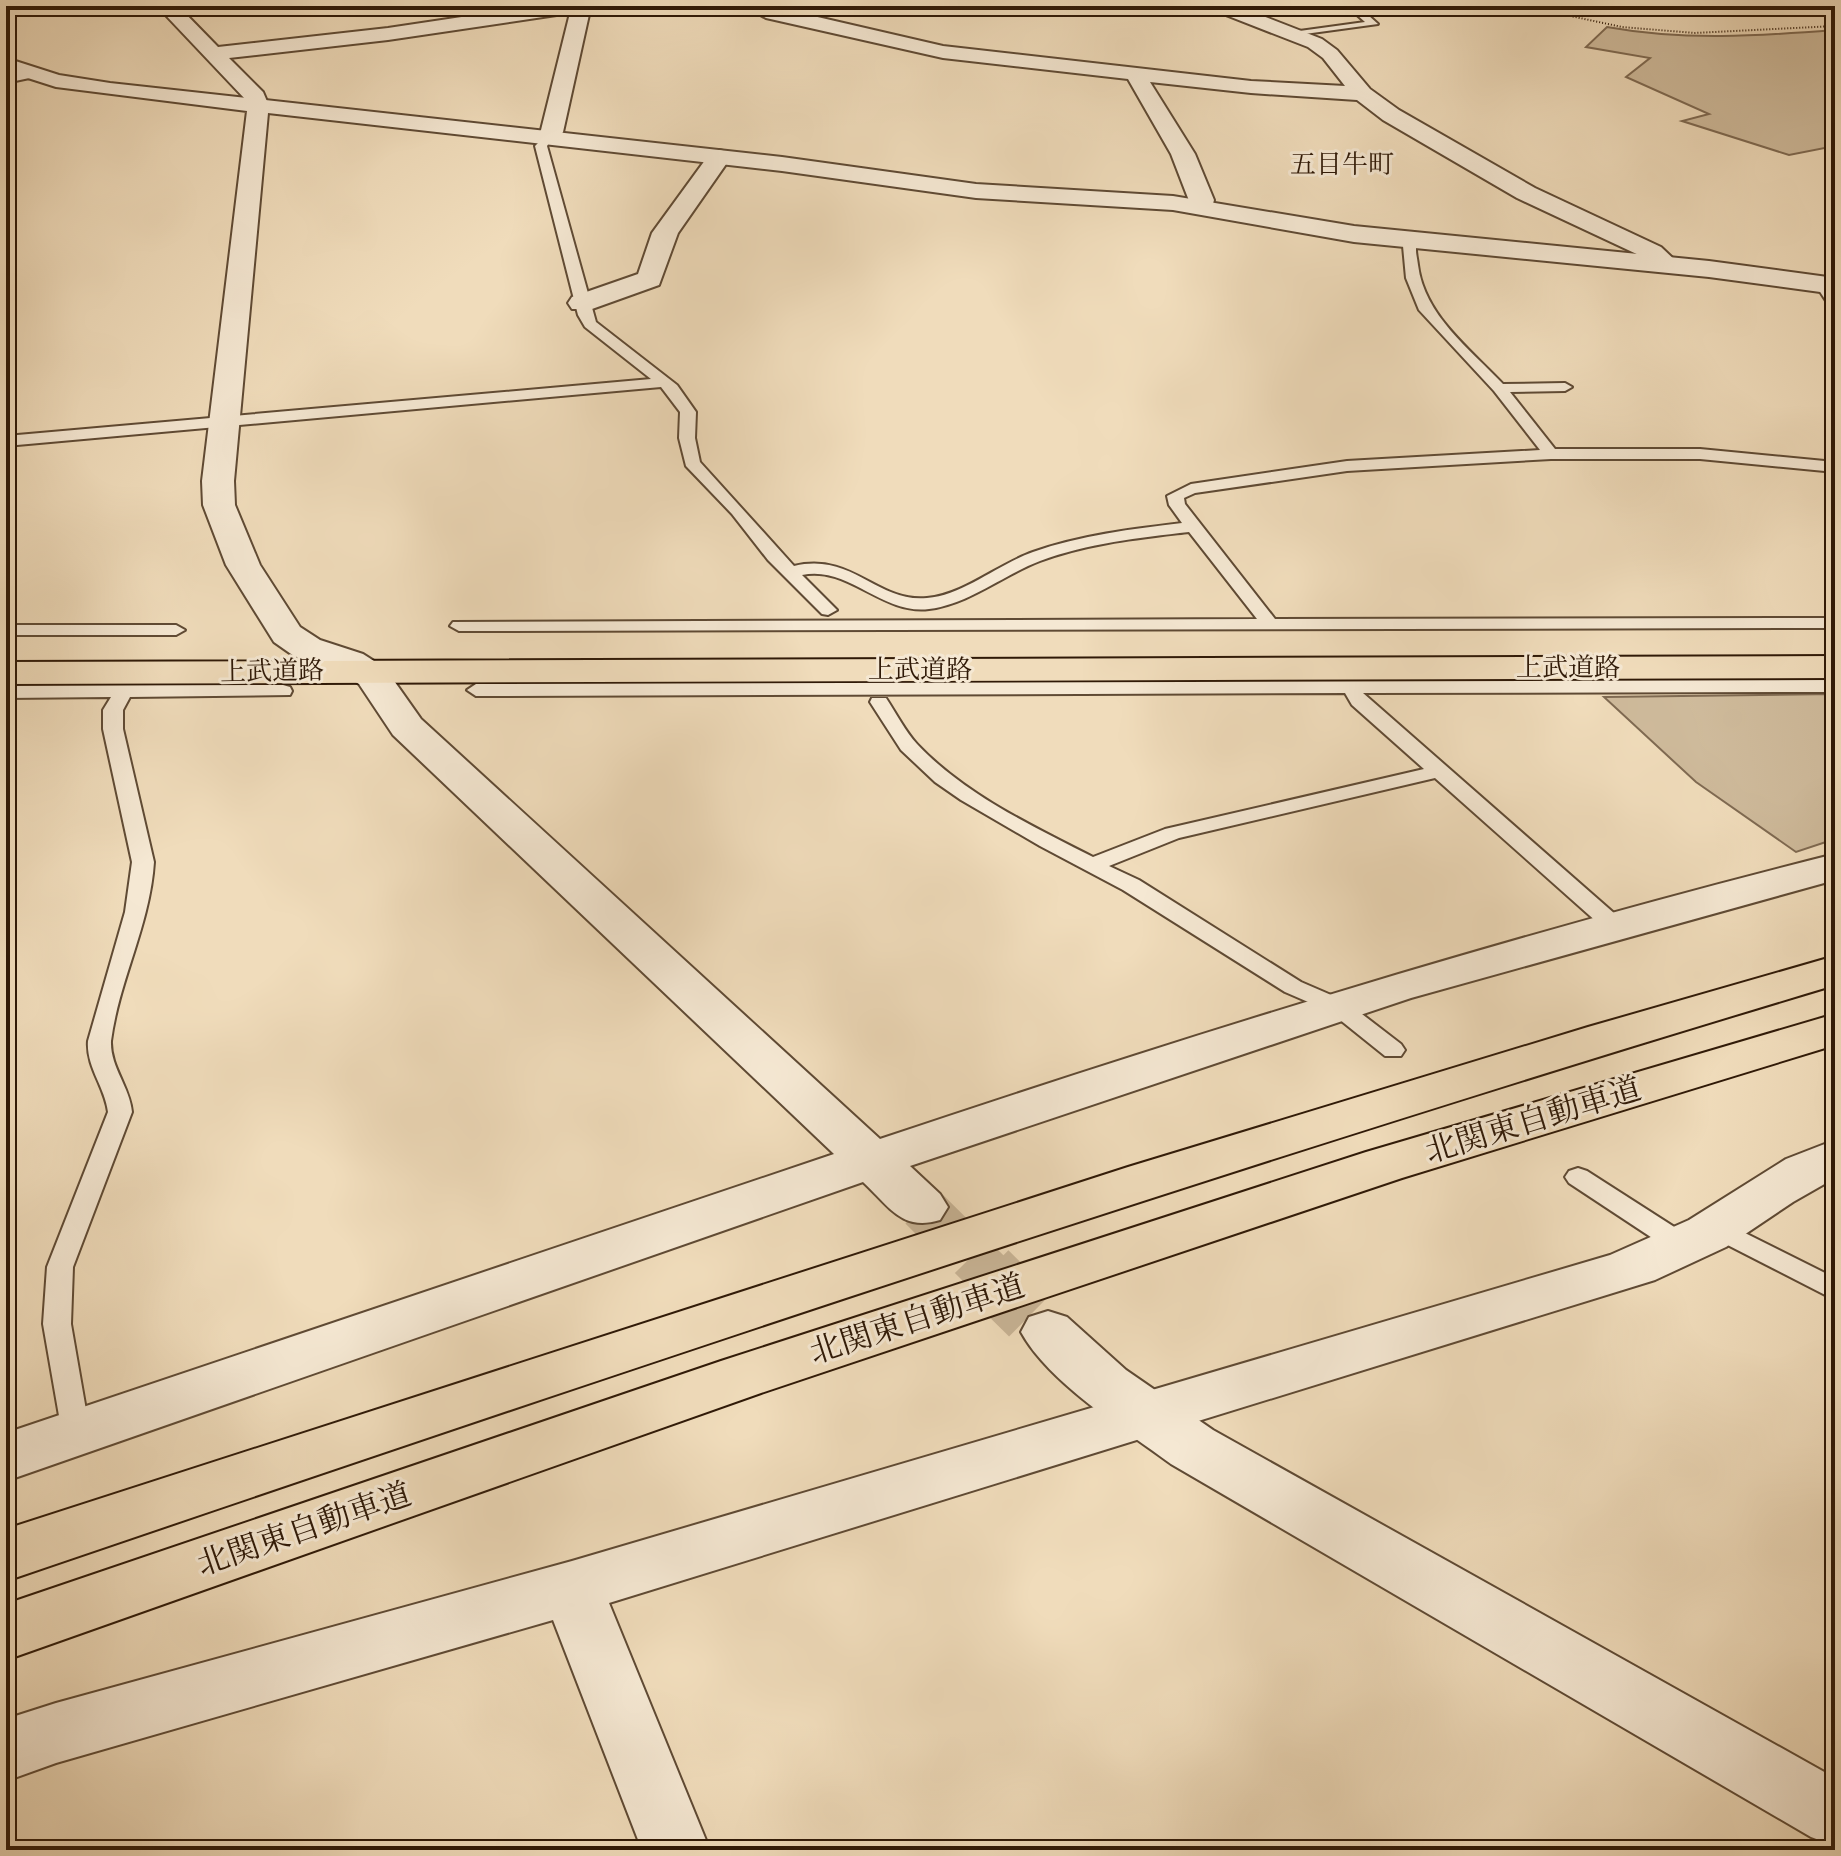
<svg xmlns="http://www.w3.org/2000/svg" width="1841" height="1856" font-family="'IM FELL French Canon','Noto Serif JP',serif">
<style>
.green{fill:#cfbb9c;stroke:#7f6a52;stroke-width:2}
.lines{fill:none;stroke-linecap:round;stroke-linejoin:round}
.tertiary-tunnel-far1{stroke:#c9b597;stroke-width:47;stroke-dasharray:47 23;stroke-linecap:butt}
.tertiary-tunnel{stroke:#c9b597;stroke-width:61;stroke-dasharray:61 30;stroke-linecap:butt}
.service-casing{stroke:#5f4a34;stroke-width:4}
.minor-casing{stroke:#5f4a34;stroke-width:4}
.tertiary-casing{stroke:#5f4a34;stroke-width:4}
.trunk-casing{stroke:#2f1907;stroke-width:4}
.motorway-casing{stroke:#2f1907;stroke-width:4}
.path{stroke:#2f1907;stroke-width:2;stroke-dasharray:1 2;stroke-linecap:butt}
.service{fill:#f5e8d3;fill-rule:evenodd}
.minor{fill:#f5e8d3;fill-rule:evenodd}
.tertiary{fill:#f5e8d3;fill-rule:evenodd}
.trunk{fill:#f0dcbb;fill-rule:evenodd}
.motorway{fill:#f0dcbb;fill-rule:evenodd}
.labels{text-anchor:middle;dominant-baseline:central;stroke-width:6;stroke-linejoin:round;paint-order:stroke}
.far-quarter-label{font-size:26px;fill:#2f1907;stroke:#f5e8d3}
.street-label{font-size:26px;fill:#2f1907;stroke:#f5e8d3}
.near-street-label{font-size:32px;fill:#2f1907;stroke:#f5e8d3}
</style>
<rect width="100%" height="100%" fill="#f0dcbb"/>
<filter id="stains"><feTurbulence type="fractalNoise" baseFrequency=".0025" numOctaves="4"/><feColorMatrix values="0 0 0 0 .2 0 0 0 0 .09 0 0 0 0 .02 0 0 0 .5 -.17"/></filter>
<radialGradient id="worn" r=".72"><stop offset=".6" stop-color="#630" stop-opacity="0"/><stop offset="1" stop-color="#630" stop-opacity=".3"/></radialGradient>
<g class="green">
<path d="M1607 27C1684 41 1758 36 1835 30V146L1789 155 1682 121 1709 114 1626 77 1650 58 1586 47Z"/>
<polygon points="1835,694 1835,839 1796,852 1696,782 1604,697"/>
</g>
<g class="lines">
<polyline class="tertiary-tunnel-far1" points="922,1207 989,1274"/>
<polyline class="tertiary-tunnel" points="987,1272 1048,1332"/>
<defs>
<g id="service">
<polygon points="1273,6 1226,12 1221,9 1228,6"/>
<polygon points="1347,6 1358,6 1378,24 1290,36 1285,33 1365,22"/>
<path d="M547 134 553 137 547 146 596 322 677 385 696 412 695 438 700 462 794 566C853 552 877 603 927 598 964 595 998 564 1033 552 1081 535 1132 529 1182 523L1169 505 1167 496 1191 484 1347 461 1540 450 1494 391 1419 310 1406 278 1403 246 1412 237 1418 241C1414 249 1417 256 1418 265 1424 315 1470 349 1503 384L1565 383 1572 387 1565 391 1510 392 1555 449H1700L1835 462V472L1700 459H1551L1347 471 1195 493 1184 498 1185 504 1275 619 1835 618V628L459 631 450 626 453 622 1257 619 1189 532C1139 538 1088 543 1040 561 1003 575 969 604 929 609 882 615 848 565 802 575L837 610 828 615 822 614 768 560 732 514 686 466 679 438 680 412 661 387 6 446V436L651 379 585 327 578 315 535 146Z"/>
<polygon points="1822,280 1827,281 1835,294 1835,308 1830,307 1815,284"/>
<polygon points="6,625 176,625 185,630 176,635 6,635"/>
<path d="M1835 680V692L1363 693 1623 921 1626 926 1623 931H1607L1435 778 1179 838 1109 866 1139 880 1301 982 1345 1001 1401 1044 1405 1050 1401 1056H1385L1329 1011 1285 992 1123 890 1040 846 961 800 935 782 901 750 870 702 872 698H886C896 713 905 731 917 744 964 794 1032 826 1093 857L1165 829 1424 769 1352 705 1345 693 476 696 467 690 476 684Z"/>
<path d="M283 685 290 687 292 691 290 695 130 697 123 710V729L154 862C150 925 119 980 111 1041 110 1067 130 1087 132 1112L73 1267 71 1324 90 1433 86 1441 76 1445 66 1441 62 1433 43 1324 47 1267 108 1112C105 1087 86 1067 88 1041L125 912 132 862 103 729V710L111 697 6 698V686Z"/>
<polygon points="1578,1168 1587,1171 1693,1239 1697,1246 1693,1253 1684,1256 1675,1253 1569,1183 1565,1177 1569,1171"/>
<polygon points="1717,1219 1835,1278 1835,1300 1708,1235 1704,1228 1708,1221"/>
</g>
<g id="minor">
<path d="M157 6H178L218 47 388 28 536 6H588L590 10 563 132C556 142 551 145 539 142L536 137 541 130 570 13 388 40 229 58 263 92 269 106 258 113 250 111 245 99Z"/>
<polygon points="744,6 770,6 943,46 1251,81 1345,86 1323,58 1308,47 1213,10 1210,6 1237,6 1322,39 1337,50 1370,89 1399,110 1535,188 1661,247 1679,264 1675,270 1657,270 1643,257 1517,198 1383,120 1357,100 1251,93 1150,82 1195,154 1214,200 1211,211 1193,211 1171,154 1128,79 943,58 766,18"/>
<polygon points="27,67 34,69 37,73 34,77 6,83 6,71"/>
<polygon points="719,150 727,152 731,157 678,233 659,285 592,309 572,309 568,303 572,297 638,274 652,233 711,152"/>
<polygon points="1835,1140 1835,1178 1793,1202 1726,1247 1655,1280 609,1603 710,1850 642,1850 553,1620 56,1763 6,1781 6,1719 56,1703 572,1561 1610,1255 1689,1220 1786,1159"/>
</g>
<g id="tertiary">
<path d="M6 58 59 75 110 83 782 157 976 184 1173 196 1354 226 1709 261 1835 278V294L1709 277 1354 242 1173 210 976 198 782 171 268 113 234 481 235 505 260 565 300 627 320 640 363 654 385 668 421 719 880 1139C1196 1033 1512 935 1835 854V880L1411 998 910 1166 940 1194 948 1207 940 1220C902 1232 889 1206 863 1182L6 1481V1433L834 1154 393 735 359 684 337 670 294 656 274 642 226 565 203 505 202 481 247 111 56 87 6 71Z"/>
<path d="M1048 1311 1067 1317 1126 1370 1213 1430 1835 1778V1846L1811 1837 1171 1464C1125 1430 1048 1382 1021 1332L1029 1317Z"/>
</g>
<polygon id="trunk" points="1835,656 1835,678 6,684 6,662"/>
<g id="motorway">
<path d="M1835 956V985C1221 1169 613 1374 6 1581V1529L1128 1167 1588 1027Z"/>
<polygon points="1835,1014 1835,1045 1402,1178 761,1393 6,1660 6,1604 721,1361 1366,1152"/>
</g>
</defs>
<use href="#service" class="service-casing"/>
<use href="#minor" class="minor-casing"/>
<use href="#tertiary" class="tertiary-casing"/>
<use href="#trunk" class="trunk-casing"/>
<use href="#motorway" class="motorway-casing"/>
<g class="path">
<path d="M1466 6C1510 13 1551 16 1595 6"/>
<polyline points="1798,6 1835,12"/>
<polyline points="1561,14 1622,27 1694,33 1835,26"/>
</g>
<use href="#service" class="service"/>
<use href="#minor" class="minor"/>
<use href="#tertiary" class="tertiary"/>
<use href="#trunk" class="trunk"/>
<use href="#motorway" class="motorway"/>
</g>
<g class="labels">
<g class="far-quarter-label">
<text x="1342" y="164">五目牛町</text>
</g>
<g class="street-label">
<text x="1568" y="667">上武道路</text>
<text x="920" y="669">上武道路</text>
<text transform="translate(272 671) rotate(-1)">上武道路</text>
</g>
<g class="near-street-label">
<text transform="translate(1533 1120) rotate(-17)">北関東自動車道</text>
<text transform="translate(917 1319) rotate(-18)">北関東自動車道</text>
<text transform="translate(304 1529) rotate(-19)">北関東自動車道</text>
</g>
</g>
<rect width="1841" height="1856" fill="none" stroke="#f0dcbb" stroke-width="32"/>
<rect x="8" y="8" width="1825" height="1840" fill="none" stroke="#2f1907" stroke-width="4"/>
<rect x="16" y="16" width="1809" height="1824" fill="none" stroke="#2f1907" stroke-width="2"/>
<rect width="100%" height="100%" filter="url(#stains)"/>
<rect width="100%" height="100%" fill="url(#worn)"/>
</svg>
